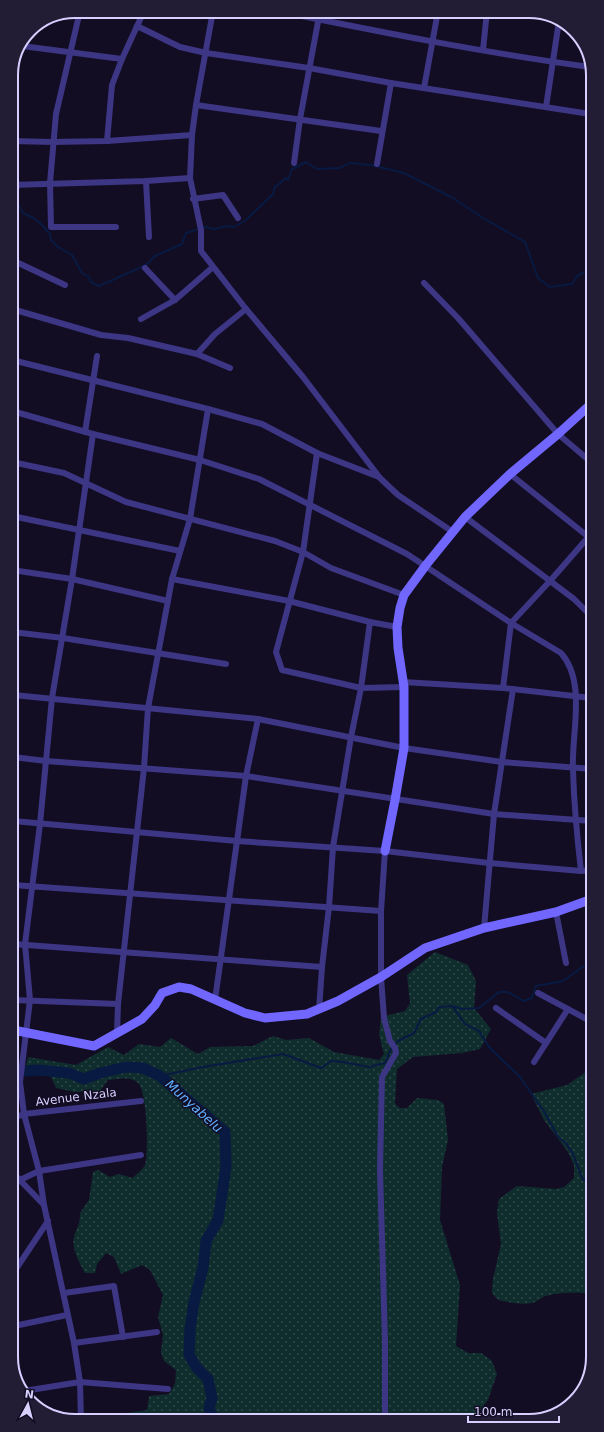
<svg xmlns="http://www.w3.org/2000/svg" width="604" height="1432" font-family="'DejaVu Sans',sans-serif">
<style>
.grass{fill:url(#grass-dots)}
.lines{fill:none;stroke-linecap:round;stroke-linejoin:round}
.stream{stroke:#081a42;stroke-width:2}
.river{stroke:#081a42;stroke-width:11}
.street{stroke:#3c3684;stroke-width:6}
.secondary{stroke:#7167ff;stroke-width:9}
.labels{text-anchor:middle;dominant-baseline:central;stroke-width:3;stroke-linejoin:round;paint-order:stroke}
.street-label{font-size:12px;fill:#d7d0ff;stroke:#120d23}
.water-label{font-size:13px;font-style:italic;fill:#5eaeff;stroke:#120d23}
.rim{fill:none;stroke:#d7d0ff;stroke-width:2}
</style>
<defs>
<pattern id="grass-dots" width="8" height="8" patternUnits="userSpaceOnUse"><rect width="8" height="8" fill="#102d2e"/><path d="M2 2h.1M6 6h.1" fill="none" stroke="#324a4d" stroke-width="1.8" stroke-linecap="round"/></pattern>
</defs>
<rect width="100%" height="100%" fill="#120d23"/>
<g class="grass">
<path d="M435 952 468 965 476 981 474 1008 491 1029 480 1049 462 1053 413 1057 397 1069 395 1104 400 1108H407L417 1098 438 1100 444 1104 448 1140 442 1167 440 1220 460 1285 456 1346 468 1353H481L492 1361 497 1374 488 1400 474 1418 106 1421V1416L147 1410 149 1396 169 1394 175 1384 176 1370 164 1361 161 1352 163 1335 158 1317 163 1295 150 1270 142 1265 121 1274 114 1257 106 1253 97 1264 95 1273H85C80 1264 71 1248 74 1237 77 1226 80 1226 80 1213L89 1200 93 1172 98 1170 110 1177 119 1174 132 1178C136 1175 143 1169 145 1165 149 1153 147 1090 138 1083 131 1076 118 1079 108 1080L100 1091 75 1092 56 1088 50 1075 35 1072 26 1065 28 1057 76 1065 108 1047 124 1055 139 1044 160 1047 171 1038 198 1054 210 1047 253 1046 273 1036 286 1040 309 1038 334 1052 379 1060 384 1054 379 1035 381 1017 405 1011 410 1003 407 975Z"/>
<path d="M590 1069 592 1070 593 1294C581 1292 557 1292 546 1296 541 1297 537 1302 532 1303 520 1305 509 1302 498 1300L492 1293 493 1279 501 1244 497 1213 499 1199 517 1186 556 1189 564 1187 574 1178V1165L568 1152 544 1120 531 1094 567 1085Z"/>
</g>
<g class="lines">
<g class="stream">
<polyline points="13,203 19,206 23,213 33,218 40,223 50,234 51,240 58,247 72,255 82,273 89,277 91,282 99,286 146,265 155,256 182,244 186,233 205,227 215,229 226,226 234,227 246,220 273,194 275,186 277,186 286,178 288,180 292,169 306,162 317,169 340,168 349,163 371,165 404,173 453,198 483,218 525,242 538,278 550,287 572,284 577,276 590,269"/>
<polyline points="453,1007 465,1024 479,1031 489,1047 520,1077 545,1113 558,1137 566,1143 573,1154 582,1178 593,1189"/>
<polyline points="160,1076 203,1067 283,1054 321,1068 331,1061 343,1062 369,1067 385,1063 392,1047 398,1041 414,1033 421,1019 436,1012 439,1007 452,1006 462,1009 479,1008 499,992 508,992 524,1001 532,998 536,986 563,981 592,960"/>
</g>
<polyline class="river" points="14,1072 38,1070 69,1073 84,1079 100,1073 126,1067 143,1068 160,1076 225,1132 226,1167 218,1220 206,1241 203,1268 194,1302 190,1329 189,1355 197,1368 208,1379 212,1398 209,1408 214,1420"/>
<g class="street">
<polyline points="80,11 56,114 50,183 51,227 116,227"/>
<polyline points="213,11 196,105 192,135 190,178 201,230 201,251 246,309 303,377 380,478 398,495 453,532"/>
<path d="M277 11C381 32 485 53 590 67"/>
<polyline points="137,26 180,47 206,53 309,68 391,83 590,114"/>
<polyline points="22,46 122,59"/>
<polyline points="483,50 487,11"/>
<polyline points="424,88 438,11"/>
<polyline points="196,105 381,131"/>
<polyline points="11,106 13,141"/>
<polyline points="546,107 559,21"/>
<polyline points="11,141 53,142 107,141 192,135"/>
<polyline points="107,141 112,85 122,59 144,11"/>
<polyline points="294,163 300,119 320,11"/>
<polyline points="377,164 391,83"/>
<polyline points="146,181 149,237"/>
<polyline points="11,185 146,181 190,178"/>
<polyline points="193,199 223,195 238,218"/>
<polyline points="11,203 18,184"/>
<polyline points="12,260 65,285"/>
<polyline points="145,268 175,300"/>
<polyline points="424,283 458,318 558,434 591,462"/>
<polyline points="12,309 101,335 128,338 197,354 230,368"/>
<polyline points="141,319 175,300 213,267"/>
<polyline points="197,354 215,334 246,309"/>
<polyline points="12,360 208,409 262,424 317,453 379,477"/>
<path d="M12 411 93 434 200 460 259 479 407 554 511 623 561 653C587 682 571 734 573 770 574 804 577 837 581 871"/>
<polyline points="85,432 97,356"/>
<polyline points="317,453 303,552 276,652 282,670 361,688 404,687"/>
<polyline points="12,462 64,473 126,502 275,541 303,552 331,568 404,595"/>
<polyline points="510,474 591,539"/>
<polyline points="12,516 180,551"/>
<polyline points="465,517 574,599 591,616"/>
<polyline points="12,570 72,579 168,601"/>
<polyline points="172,579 289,601 370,622 397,627"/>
<polyline points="12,632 63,638 226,664"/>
<polyline points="403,682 503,688 591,698"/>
<polyline points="503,688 511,623 550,581 591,534"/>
<polyline points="13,695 258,719 404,748 502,762 592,769"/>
<polyline points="13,757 46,761 246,776 494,814 592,821"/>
<polyline points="13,821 237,841 385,851 489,863 581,871 592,870"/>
<polyline points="13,885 381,911"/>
<polyline points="556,912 566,963"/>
<polyline points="484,928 494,814 513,689"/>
<polyline points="13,944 322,967"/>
<polyline points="538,993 592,1022"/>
<polyline points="13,1000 118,1004"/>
<polyline points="215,1000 246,776 258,719"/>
<polyline points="496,1008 546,1043"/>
<polyline points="319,1010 322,967 329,907 333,847 351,737 361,688 370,622"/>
<polyline points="117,1034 118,1004 144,768 148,708 172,579 190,519 208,409"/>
<polyline points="534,1062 568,1009"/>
<polyline points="14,1118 24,1114 141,1101"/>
<polyline points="14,1174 44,1205"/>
<polyline points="14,1185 20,1180 39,1171 141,1155"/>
<polyline points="14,1272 48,1221"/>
<polyline points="64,1293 114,1286 123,1337"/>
<polyline points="14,1326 67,1315"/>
<polyline points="74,1343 157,1332"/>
<polyline points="24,1391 80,1382 168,1389"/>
<polyline points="385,1419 385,1340 380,1170 382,1077 396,1053 395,1048 390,1041 384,1018 381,977 381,911 385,851"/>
<polyline points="81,1421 80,1382 74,1343 44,1205 39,1171 24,1114 20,1082 30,1000 25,944 40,824 52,698 72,579 93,434"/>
</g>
<g class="secondary">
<polyline points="385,851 395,800 404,748 404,687 398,648 397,627 400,608 404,595 426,565 465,517 510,474 558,434 591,404"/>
<polyline points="13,1030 94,1046 142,1019 155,1005 162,993 179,987 191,989 245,1013 265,1018 307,1014 338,1001 381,977 425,948 484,928 556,912 592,899"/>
</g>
</g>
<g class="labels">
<g class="street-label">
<text transform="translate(76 1097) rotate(-7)">Avenue Nzala</text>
</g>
<g class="water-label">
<text transform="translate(194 1106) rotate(42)">Munyabelu</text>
</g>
</g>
<path d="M0 0H604V1432H0ZM75 18H529A57 57 0 0 1 586 75V1357A57 57 0 0 1 529 1414H75A57 57 0 0 1 18 1357V75A57 57 0 0 1 75 18Z" fill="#221d35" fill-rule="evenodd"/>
<path class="rim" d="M75 18H529A57 57 0 0 1 586 75V1357A57 57 0 0 1 529 1414H75A57 57 0 0 1 18 1357V75A57 57 0 0 1 75 18Z"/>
<g transform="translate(28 1404) rotate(7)" stroke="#120d23" stroke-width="3" paint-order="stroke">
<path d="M0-3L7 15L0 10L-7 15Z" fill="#d7d0ff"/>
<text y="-6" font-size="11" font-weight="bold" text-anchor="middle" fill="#d7d0ff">N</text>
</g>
<path d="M468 1416v6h91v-6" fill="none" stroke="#d7d0ff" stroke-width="2"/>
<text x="474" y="1416" font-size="12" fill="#d7d0ff" stroke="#120d23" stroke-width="3" paint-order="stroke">100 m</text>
</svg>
